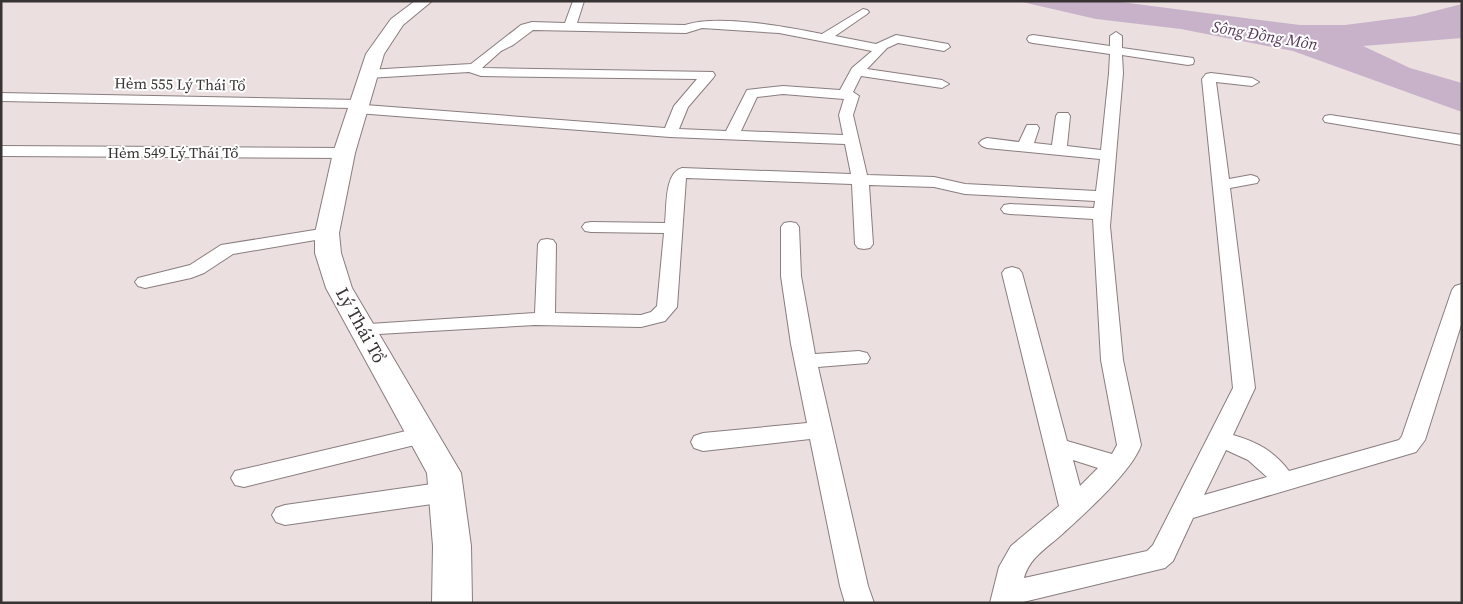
<svg xmlns="http://www.w3.org/2000/svg" width="1463" height="604" font-family="'Source Serif 4',serif">
<style>
.water{fill:#c7b2ca}
.lines{fill:none;stroke-linecap:round;stroke-linejoin:round}
.minor-casing{stroke:#897d7e;stroke-width:2}
.secondary-casing{stroke:#897d7e;stroke-width:2}
.minor{fill:#fff;fill-rule:evenodd}
.secondary{fill:#fff;fill-rule:evenodd}
.labels{text-anchor:middle;dominant-baseline:central;stroke-width:4;stroke-linejoin:round;paint-order:stroke}
.far-street-label{font-size:15px;fill:#383333;stroke:#fff}
.far-water-label{font-size:16px;font-style:italic;fill:#543458;stroke:#fff}
.street-label{font-size:18px;fill:#383333;stroke:#fff}
</style>
<rect width="100%" height="100%" fill="#ecdfe0"/>
<polygon class="water" points="1018,1 1113,1 1300,25 1345,25 1415,16 1462,4 1462,38 1363,46 1410,68 1462,83 1462,112 1293,51 1181,29 1096,19"/>
<g class="lines">
<defs>
<g id="minor">
<path d="M573 1H584L577 23 685 25C719 14 786 27 822 34L863 9 867 10 869 12 867 14 835 36 876 44 896 35 948 44 950 47 944 51 898 43 887 48 867 69 942 80 949 84 942 88 861 76 853 92 859 96 853 115 867 175 934 177 965 184 1096 191 1100 159 987 148 982 146 979 143 982 140 987 138 1019 142 1027 125H1037L1039 128 1034 143 1052 145 1056 116 1058 113H1068L1070 116 1067 146 1101 150 1109 73 1110 54 1033 43 1029 42 1027 39 1029 36 1033 35 1110 46V36L1116 32 1122 36V48L1193 58 1194 61 1193 64 1188 65 1122 55 1123 73 1110 226 1123 360 1141 445C1132 472 1081 517 1059 537 1045 549 1029 559 1024 578L1147 551 1153 545 1233 388 1202 79 1206 74 1211 73 1252 78 1259 82 1252 86 1216 82 1229 179 1251 175 1257 177 1259 180 1257 183 1230 188 1255 388 1233 435C1257 442 1274 451 1289 471L1399 440 1402 436 1452 290 1455 286 1462 284V322L1425 440 1416 452 1193 518 1173 561 1165 568 1019 603H990L999 567 1011 546 1059 506 1002 273 1005 269 1012 267 1019 269 1022 273 1067 441 1112 454 1117 445 1101 360 1093 219 1010 214 1004 213 1001 209 1004 205 1010 204 1094 208 1095 201 965 194 934 187 869 185 873 244 870 248 864 249 858 248 855 244 852 184 686 178 677 307 665 321 641 327 535 325 361 335 354 333 351 329 354 325 535 313 538 244 541 240 547 239 553 240 556 244 555 313 641 315 651 312 657 306 664 233 591 232 585 231 582 227 585 223 591 222 665 223C667 207 664 173 682 168L851 174 845 144 670 137 357 113 352 112 351 108 1 101V93L359 100 364 101 365 105 665 128 674 106 697 79 481 76 469 72 368 78 361 74 368 70 471 64 521 25 532 22 565 23ZM702 28 779 33 872 51 852 68 840 90 783 86 747 90 726 131 679 129 688 107 713 78 715 75 713 72 482 68 501 51 513 45 533 30 686 33ZM783 94 844 99 839 115 843 135 741 131 757 97ZM1226 450 1248 460 1267 477 1204 495ZM1073 460 1098 468 1080 486Z"/>
<polygon points="1330,115 1462,135 1462,145 1325,122 1323,119 1325,116"/>
<polygon points="1,146 344,148 350,150 352,153 350,156 344,158 1,156"/>
<polygon points="790,222 796,223 799,227 801,276 815,354 859,351 867,353 870,358 867,363 818,367 868,586 874,603 845,603 840,586 810,439 703,451 694,448 691,442 694,436 703,433 807,423 791,344 781,276 781,227 784,223"/>
<polygon points="327,228 333,229 336,233 333,237 233,254 204,273 191,278 145,288 138,286 135,282 138,278 190,265 221,245"/>
<polygon points="423,427 431,429 435,435 431,441 244,487 235,485 231,478 235,471 244,469"/>
<polygon points="446,482 455,485 459,492 455,499 446,502 285,525 276,522 272,515 276,508 285,505"/>
</g>
<polygon id="secondary" points="415,1 432,1 403,25 384,54 355,153 339,233 341,253 352,288 461,473 471,546 472,603 432,603 433,546 427,473 326,288 315,253 315,233 333,153 366,54 391,19"/>
</defs>
<use href="#minor" class="minor-casing"/>
<use href="#secondary" class="secondary-casing"/>
<use href="#minor" class="minor"/>
<use href="#secondary" class="secondary"/>
</g>
<g class="labels">
<g class="far-street-label">
<text transform="translate(180 84) rotate(1)">Hẻm 555 Lý Thái Tổ</text>
<text x="173" y="152">Hẻm 549 Lý Thái Tổ</text>
</g>
<g class="far-water-label">
<text transform="translate(1265 35) rotate(10)">Sông Đồng Môn</text>
</g>
<g class="street-label">
<text transform="translate(361 325) rotate(61)">Lý Thái Tổ</text>
</g>
</g>
<rect width="1463" height="604" fill="none" stroke="#383333" stroke-width="5"/>
</svg>
